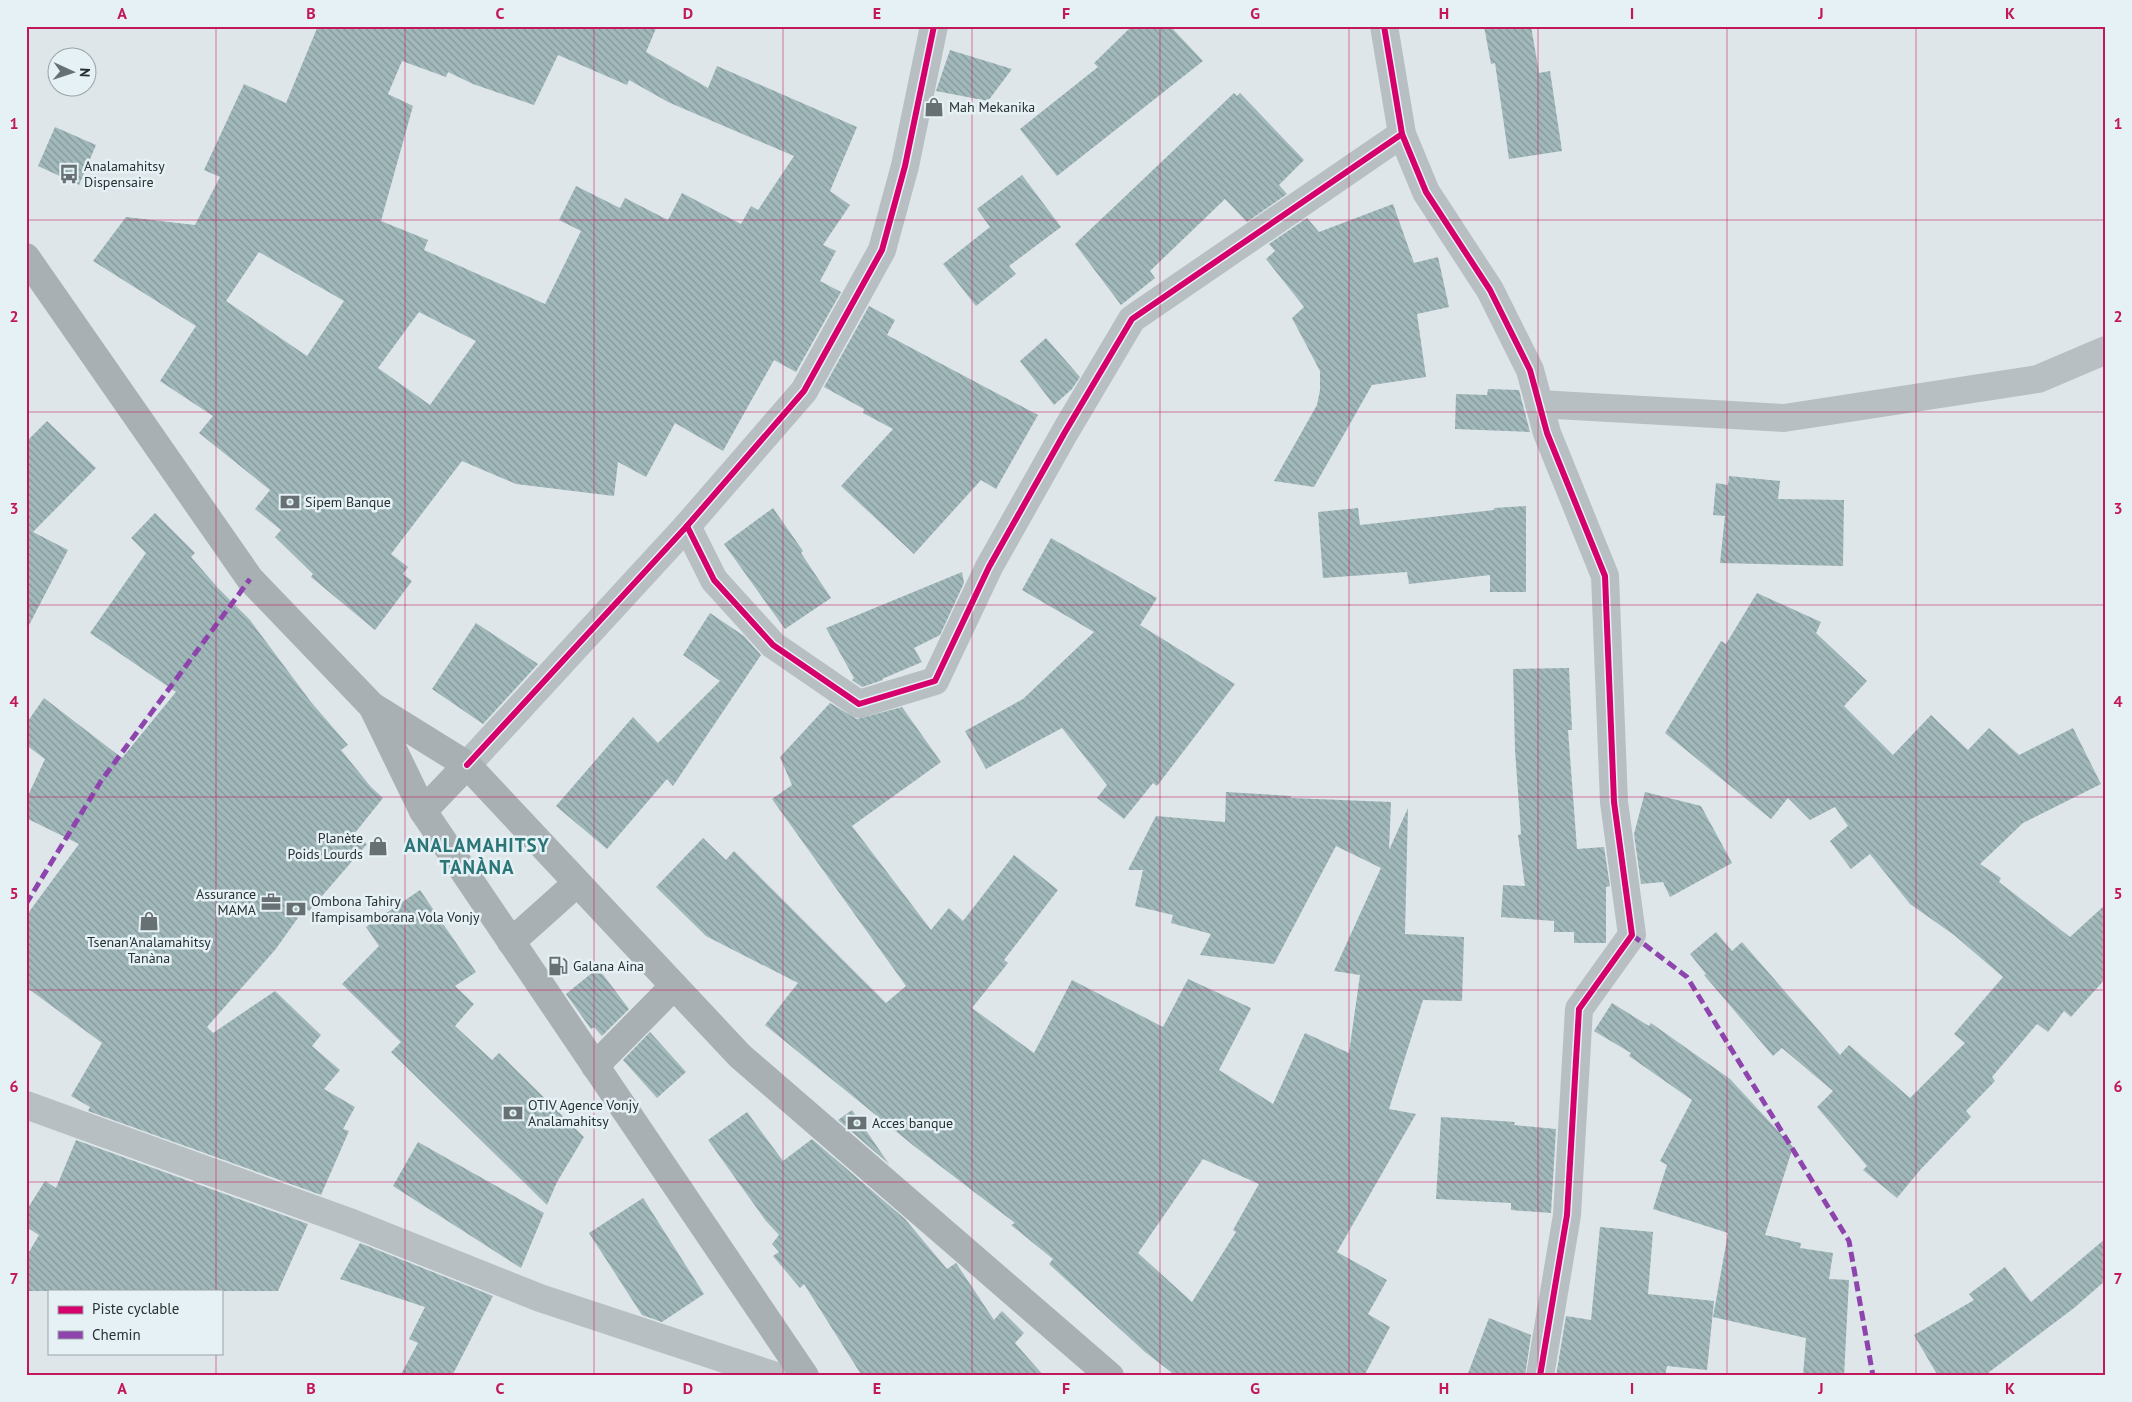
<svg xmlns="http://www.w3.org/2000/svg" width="2132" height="1402" font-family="'PT Sans',sans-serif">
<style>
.building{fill:url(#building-back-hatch);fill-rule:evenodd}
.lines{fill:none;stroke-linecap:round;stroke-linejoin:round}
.street{stroke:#b8bfc2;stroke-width:28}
.secondary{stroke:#a8b0b3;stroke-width:28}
.quiet{stroke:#8e44ad;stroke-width:5;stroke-dasharray:10 5;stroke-linecap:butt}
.cycleway-casing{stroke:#e6f1f6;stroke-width:9}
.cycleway{stroke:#d6006c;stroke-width:6}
.grid{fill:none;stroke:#c2185b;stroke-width:1;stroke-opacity:0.55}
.labels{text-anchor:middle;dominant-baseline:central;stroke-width:5;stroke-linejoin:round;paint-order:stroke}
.poi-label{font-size:14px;fill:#273132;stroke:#e6f1f6;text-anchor:start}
.district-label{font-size:19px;font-weight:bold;letter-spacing:1px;fill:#2b7576;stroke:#e6f1f6}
.neatline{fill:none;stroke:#c2185b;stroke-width:2}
.grid-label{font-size:16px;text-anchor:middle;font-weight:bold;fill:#c2185b}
</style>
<defs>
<pattern id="building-back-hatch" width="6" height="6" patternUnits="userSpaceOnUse" patternTransform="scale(1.25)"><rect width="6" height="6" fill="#a2b9bb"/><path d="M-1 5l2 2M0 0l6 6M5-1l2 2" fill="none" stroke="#849799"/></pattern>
</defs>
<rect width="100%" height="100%" fill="#dee6ea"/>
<g class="building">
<path d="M318 26H657L646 52 708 88 717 66 857 127 830 191 850 205 823 245 836 251 820 281 841 292 796 372 774 360 723 451 675 423 646 477 618 462 614 496 516 484 462 461 391 554 408 567 403 574 412 581 375 630 311 577 313 574 275 537 281 530 255 509 270 490 199 433 213 416 160 381 196 326 93 261 126 217 195 225 220 177 204 170 244 84 286 103ZM558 55 627 85 629 80 668 102 794 156 758 210 751 206 741 224 682 193 668 220 625 198 620 208 576 186 559 220 581 231 545 304 424 250 428 240 381 221 413 106 388 94 402 61 446 77 448 72 473 84 534 105ZM259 252 344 301 307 356 226 301ZM419 312 476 341 430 405 378 368Z"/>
<polygon points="1132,26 1170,26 1203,61 1057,176 1020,129 1098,67 1094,63"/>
<polygon points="1484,26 1531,26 1539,73 1550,71 1562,151 1509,159 1495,63 1491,64"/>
<polygon points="950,50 1012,69 988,101 936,91"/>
<polygon points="1234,93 1237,96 1240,93 1304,160 1279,185 1287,194 1247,222 1225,199 1150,271 1155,278 1121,305 1075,244"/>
<polygon points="55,127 96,145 79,185 38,166"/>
<polygon points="1022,175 1061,227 1009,266 1016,274 976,306 943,264 990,227 977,209"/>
<polygon points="1393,204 1414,263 1438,257 1449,307 1417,314 1426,377 1372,385 1314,487 1274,481 1317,405 1320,390 1320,371 1292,318 1304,307 1266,259 1275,251 1269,244 1307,218 1319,232"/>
<polygon points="869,306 895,320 887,335 1038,415 996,489 981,480 914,554 841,486 893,429 863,413 864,409 824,387"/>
<polygon points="1046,338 1080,377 1072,389 1054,405 1020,361"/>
<polygon points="1488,389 1519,390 1530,432 1455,429 1456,394 1487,395"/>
<polygon points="47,421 96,468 33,532 68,550 26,631 26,442"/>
<polygon points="1729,476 1780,481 1778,499 1844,500 1843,566 1720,563 1725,516 1713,515 1716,483 1728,485"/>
<polygon points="1526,506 1526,592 1490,592 1490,575 1409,584 1407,572 1323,578 1318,512 1358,508 1360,525 1494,510 1494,508"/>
<polygon points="773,508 803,551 801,553 831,598 785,629 724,544"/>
<polygon points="155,513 195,553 191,557 218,588 250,620 311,702 348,745 341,750 371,787 383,798 354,834 367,844 309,911 305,908 275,950 207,1027 213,1033 275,991 321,1035 312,1046 340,1070 324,1089 355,1107 343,1129 349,1131 321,1195 88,1111 90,1107 71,1096 102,1043 26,987 26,916 79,844 26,818 26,800 45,759 26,745 26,724 44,698 122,758 176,692 90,633 146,553 131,538"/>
<polygon points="1051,538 1157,598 1140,625 1235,684 1157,786 1153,783 1124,819 1097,798 1107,785 1062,728 986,769 965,731 1023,699 1094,632 1022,590"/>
<polygon points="962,572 964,583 940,635 914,648 922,662 882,679 883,680 862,687 852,680 854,678 826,628"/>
<polygon points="1757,593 1821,622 1816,633 1867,681 1844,706 1893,755 1931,715 1968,750 1989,728 2019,755 2073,728 2101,784 2023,823 1980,864 2001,878 1999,882 2070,937 2106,904 2106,978 2071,1017 2064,1011 2048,1032 2037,1024 1992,1077 1995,1081 1966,1111 1971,1117 1921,1169 1897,1198 1863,1170 1867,1166 1817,1107 1833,1091 1782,1048 1773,1056 1704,975 1706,974 1690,954 1716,932 1732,951 1742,942 1840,1055 1849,1045 1910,1098 1965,1043 1954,1034 2003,977 1954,935 1910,904 1870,854 1851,869 1830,841 1848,826 1835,807 1810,820 1788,798 1771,819 1665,733 1721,641 1726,644"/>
<polygon points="710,613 744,636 761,655 673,786 667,779 607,849 556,806 633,717 658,743 720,681 683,655"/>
<polygon points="476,623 538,664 483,724 432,689"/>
<polygon points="1569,668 1572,730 1568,730 1577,849 1604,847 1610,886 1606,887 1606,943 1574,943 1574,932 1554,932 1554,921 1501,917 1503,885 1525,886 1518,835 1521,834 1515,750 1513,669"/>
<path d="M830 703 857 719 902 707 941 762 852 826 931 930 949 908 963 921 1014 855 1058 890 1004 960 1008 963 972 1008 1034 1053 1072 980 1163 1027 1188 979 1251 1008 1219 1070 1273 1104 1305 1033 1349 1053 1360 975 1334 971 1381 868 1336 846 1274 964 1200 955 1211 934 1171 923 1173 915 1135 906 1143 870H1128L1156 816 1225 822 1226 792 1291 796V798L1391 802 1389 850 1408 808 1405 934 1464 937 1462 1001 1423 1000 1389 1109 1416 1114 1337 1252 1387 1280 1368 1314 1390 1327 1364 1376H1176L1145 1352 1049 1264 1053 1259 1011 1225 1015 1223 914 1146 765 1025 798 983 706 936 656 887 703 838 726 860 734 851 886 1003 906 986 772 799 792 785 780 757ZM1203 1159 1259 1184 1233 1230 1236 1232 1192 1302 1138 1253Z"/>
<polygon points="1645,792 1701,806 1732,863 1670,897 1663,882 1641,884 1634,834"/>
<polygon points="420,890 476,972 455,986 474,1004 455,1026 492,1060 499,1053 584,1137 557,1182 547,1205 391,1052 401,1042 342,984 379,946 366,927"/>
<polygon points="598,968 629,1009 602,1036 594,1027 591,1029 566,994"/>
<polygon points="1612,1003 1649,1026 1651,1023 1730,1079 1793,1147 1765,1235 1801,1243 1800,1248 1833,1253 1829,1279 1849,1280 1844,1376 1803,1376 1806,1338 1713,1317 1728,1233 1653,1209 1667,1165 1660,1161 1692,1100 1629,1056 1631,1053 1594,1031"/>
<polygon points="650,1032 686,1072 657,1098 623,1060"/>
<polygon points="852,1110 889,1164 838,1120"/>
<polygon points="747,1112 783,1161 812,1139 905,1219 947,1269 956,1263 994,1320 1002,1311 1024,1333 1015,1343 1044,1376 862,1376 804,1284 800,1288 773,1256 779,1252 772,1244 779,1235 766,1221 708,1140"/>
<polygon points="1441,1117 1515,1122 1514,1125 1556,1129 1551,1213 1511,1210 1511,1203 1436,1199"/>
<polygon points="76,1140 308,1224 278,1291 26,1291 26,1257 39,1235 26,1227 26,1211 45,1181 56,1188"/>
<polygon points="418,1142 544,1213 521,1268 393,1186"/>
<polygon points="643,1198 704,1294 662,1322 642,1315 589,1233"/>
<polygon points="1600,1227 1653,1232 1648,1294 1714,1301 1707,1370 1667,1366 1665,1376 1556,1376 1566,1316 1591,1320"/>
<polygon points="2106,1238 2106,1280 2074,1308 1984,1376 1938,1376 1914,1335 1974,1300 1969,1294 2005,1267 2031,1302"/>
<polygon points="360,1243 493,1296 452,1376 400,1376 418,1343 409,1339 425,1307 340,1279"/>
<polygon points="1489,1318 1531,1335 1525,1376 1467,1376"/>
</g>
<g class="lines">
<g class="street">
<polyline points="1402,134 1426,192 1490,290 1530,370 1547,433 1605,576 1614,802 1632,935 1579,1009 1567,1215 1540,1376"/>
<polyline points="1539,404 1784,418 2038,379 2106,350"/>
<polyline points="687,526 714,580 773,645 859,704 935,681 989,567 1065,432 1132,319 1402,134 1384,26"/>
<polyline points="467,765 687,526 804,391 882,250 905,166 934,26"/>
<polyline points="26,1105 352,1223 540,1298 776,1376"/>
</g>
<g class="secondary">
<polyline points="26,257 250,579 372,706 467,765 740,1056 1110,1376"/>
<polyline points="372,706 423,811 805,1376"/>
<polyline points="423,811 467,765"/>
<polyline points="511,942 577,883"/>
<polyline points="595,1066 674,986"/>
</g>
<g class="quiet">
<polyline points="26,904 101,781 250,579"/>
<polyline points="1632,935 1687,977 1849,1241 1873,1376"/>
</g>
<defs>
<g id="cycleway">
<polyline points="1402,134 1426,192 1490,290 1530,370 1547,433 1605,576 1614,802 1632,935 1579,1009 1567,1215 1540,1376"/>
<polyline points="687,526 714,580 773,645 859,704 935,681 989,567 1065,432 1132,319 1402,134 1384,26"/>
<polyline points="467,765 687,526 804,391 882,250 905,166 934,26"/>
</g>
</defs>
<use href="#cycleway" class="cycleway-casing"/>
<use href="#cycleway" class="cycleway"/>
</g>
<path class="grid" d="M216 26V1291M405 26V1376M594 26V1376M783 26V1376M972 26V1376M1160 26V1376M1349 26V1376M1538 26V1376M1727 26V1376M1916 26V1376M26 220H2106M26 412H2106M26 605H2106M26 797H2106M26 990H2106M26 1182H2106M216 1353V1376"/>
<defs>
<symbol id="shop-bare" viewBox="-9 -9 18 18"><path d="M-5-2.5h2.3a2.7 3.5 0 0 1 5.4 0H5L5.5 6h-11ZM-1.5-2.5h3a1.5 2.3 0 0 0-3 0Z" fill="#677072" stroke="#e6f1f6" stroke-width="2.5" paint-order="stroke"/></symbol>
<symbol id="bus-bare" viewBox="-9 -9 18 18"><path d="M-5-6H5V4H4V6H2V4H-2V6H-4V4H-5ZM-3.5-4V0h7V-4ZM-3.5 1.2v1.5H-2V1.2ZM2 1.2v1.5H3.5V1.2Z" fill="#677072" stroke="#e6f1f6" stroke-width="2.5" paint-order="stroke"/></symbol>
<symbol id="bank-bare" viewBox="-9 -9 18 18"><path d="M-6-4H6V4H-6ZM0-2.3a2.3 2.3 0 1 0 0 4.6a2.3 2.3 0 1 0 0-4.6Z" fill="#677072" stroke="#e6f1f6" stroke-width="2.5" paint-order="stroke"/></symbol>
<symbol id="office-bare" viewBox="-9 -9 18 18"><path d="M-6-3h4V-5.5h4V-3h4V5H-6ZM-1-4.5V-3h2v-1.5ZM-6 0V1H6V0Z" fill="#677072" stroke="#e6f1f6" stroke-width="2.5" paint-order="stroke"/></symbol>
<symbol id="fuel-bare" viewBox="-9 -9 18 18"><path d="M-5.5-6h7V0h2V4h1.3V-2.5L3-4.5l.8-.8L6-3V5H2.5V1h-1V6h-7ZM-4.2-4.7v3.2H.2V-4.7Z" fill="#677072" stroke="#e6f1f6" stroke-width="2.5" paint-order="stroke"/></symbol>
</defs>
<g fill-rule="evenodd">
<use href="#shop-bare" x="920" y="93" width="28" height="28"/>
<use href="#bus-bare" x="55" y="160" width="28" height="28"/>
<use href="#bank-bare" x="276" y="488" width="28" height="28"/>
<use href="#shop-bare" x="364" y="832" width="28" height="28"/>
<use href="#office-bare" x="257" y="888" width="28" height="28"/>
<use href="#bank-bare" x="282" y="895" width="28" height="28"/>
<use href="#shop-bare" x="135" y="907" width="28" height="28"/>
<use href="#fuel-bare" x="544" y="952" width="28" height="28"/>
<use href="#bank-bare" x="499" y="1099" width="28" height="28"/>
<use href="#bank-bare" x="843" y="1109" width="28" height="28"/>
</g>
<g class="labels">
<g class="poi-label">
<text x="949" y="107">Mah Mekanika</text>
<text x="84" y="166">Analamahitsy<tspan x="84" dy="16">Dispensaire</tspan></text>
<text x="305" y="502">Sipem Banque</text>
<text x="363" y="838" text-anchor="end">Planète<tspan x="363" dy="16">Poids Lourds</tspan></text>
<text x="256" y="894" text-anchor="end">Assurance<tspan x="256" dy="16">MAMA</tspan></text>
<text x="311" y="901">Ombona Tahiry<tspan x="311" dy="16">Ifampisamborana Vola Vonjy</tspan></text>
<text x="149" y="942" text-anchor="middle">Tsenan'Analamahitsy<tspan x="149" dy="16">Tanàna</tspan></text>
<text x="573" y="966">Galana Aina</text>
<text x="528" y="1105">OTIV Agence Vonjy<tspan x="528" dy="16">Analamahitsy</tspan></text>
<text x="872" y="1123">Acces banque</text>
</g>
<g class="district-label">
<text x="477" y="845">ANALAMAHITSY<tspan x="477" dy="22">TANÀNA</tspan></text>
</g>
</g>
<rect width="2132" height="1402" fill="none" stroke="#e6f1f6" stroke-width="55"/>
<rect x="48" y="1290" width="175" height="65" fill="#e6f1f6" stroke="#9aa4a8"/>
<rect x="58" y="1306" width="25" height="8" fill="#d6006c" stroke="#9aa4a8"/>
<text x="92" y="1314" font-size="15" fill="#273132">Piste cyclable</text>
<rect x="58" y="1331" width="25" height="8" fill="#8e44ad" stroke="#9aa4a8"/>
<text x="92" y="1340" font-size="15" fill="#273132">Chemin</text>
<g transform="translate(72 72) rotate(93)"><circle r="24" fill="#e6f1f6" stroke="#9aa4a8"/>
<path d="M0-4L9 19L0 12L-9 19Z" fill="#677072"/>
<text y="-8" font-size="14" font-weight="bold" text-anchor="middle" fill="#273132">N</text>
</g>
<rect x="28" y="28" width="2076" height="1346" class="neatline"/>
<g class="grid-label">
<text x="122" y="19">A</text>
<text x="311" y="19">B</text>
<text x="500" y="19">C</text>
<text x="688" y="19">D</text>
<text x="877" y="19">E</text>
<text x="1066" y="19">F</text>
<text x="1255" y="19">G</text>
<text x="1444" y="19">H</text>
<text x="1632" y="19">I</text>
<text x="1821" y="19">J</text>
<text x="2010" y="19">K</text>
<text x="14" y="129">1</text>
<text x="2118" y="129">1</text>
<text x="14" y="322">2</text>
<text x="2118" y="322">2</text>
<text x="14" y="514">3</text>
<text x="2118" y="514">3</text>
<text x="14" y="707">4</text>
<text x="2118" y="707">4</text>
<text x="14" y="899">5</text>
<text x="2118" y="899">5</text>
<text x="14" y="1092">6</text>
<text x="2118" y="1092">6</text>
<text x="14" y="1284">7</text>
<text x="2118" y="1284">7</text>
<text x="122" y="1394">A</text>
<text x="311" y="1394">B</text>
<text x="500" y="1394">C</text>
<text x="688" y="1394">D</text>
<text x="877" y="1394">E</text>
<text x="1066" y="1394">F</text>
<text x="1255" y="1394">G</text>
<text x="1444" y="1394">H</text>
<text x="1632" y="1394">I</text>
<text x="1821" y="1394">J</text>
<text x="2010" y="1394">K</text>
</g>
</svg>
